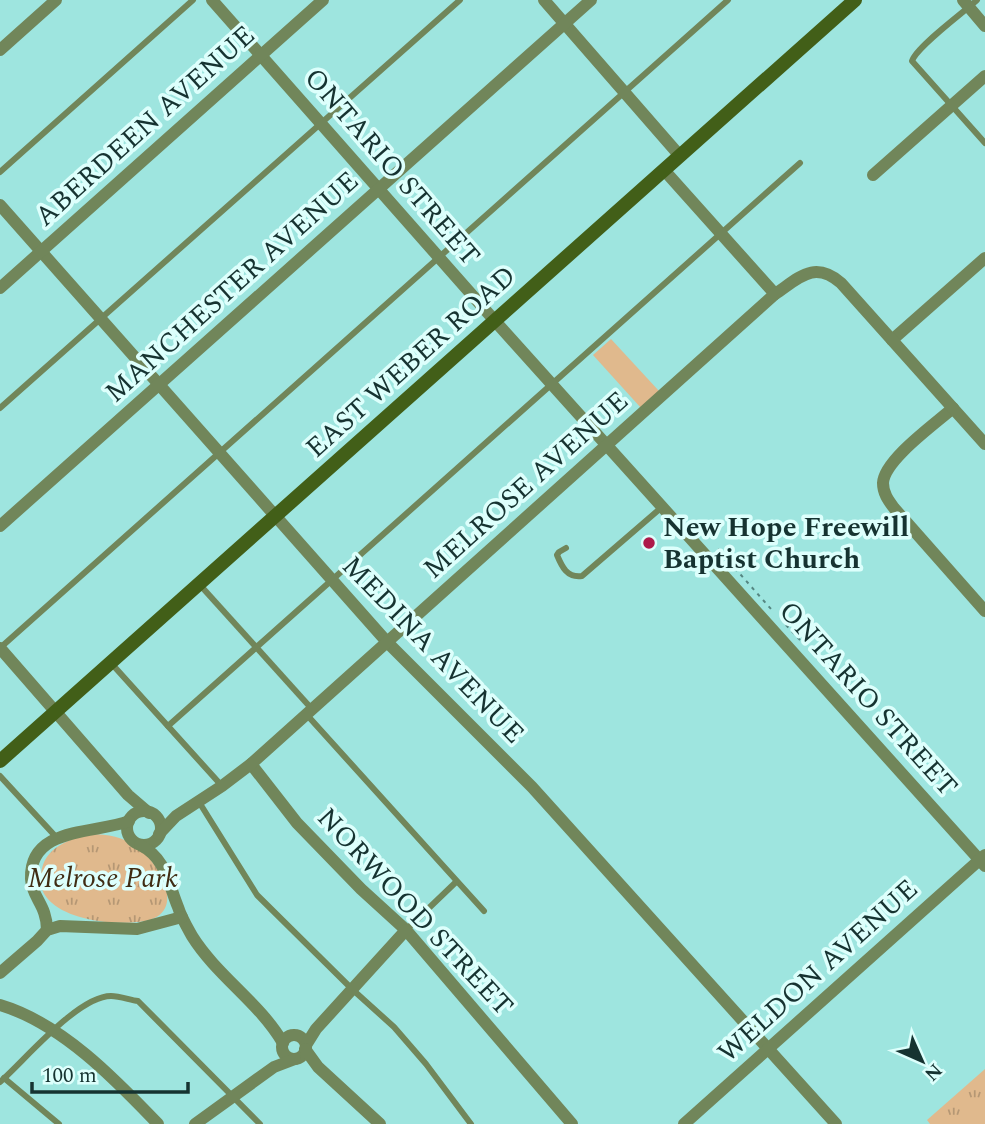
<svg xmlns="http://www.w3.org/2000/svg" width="985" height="1124" font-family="Spectral,serif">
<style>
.park{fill:url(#park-tufts)}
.garden{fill:#e0b98d}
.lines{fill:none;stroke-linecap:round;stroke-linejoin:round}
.path{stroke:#558682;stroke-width:2;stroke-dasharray:3.5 5;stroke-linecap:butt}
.lane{stroke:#71865a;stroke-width:6}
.street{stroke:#71865a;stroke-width:12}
.secondary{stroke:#425f18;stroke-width:14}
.poi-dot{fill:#ad1a4a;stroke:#ddfffc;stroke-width:2.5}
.labels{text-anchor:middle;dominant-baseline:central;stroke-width:7;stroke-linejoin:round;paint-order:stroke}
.street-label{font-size:28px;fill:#163331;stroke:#ddfffc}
.poi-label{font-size:28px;font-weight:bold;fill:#163331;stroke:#ddfffc;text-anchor:start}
.park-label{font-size:28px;font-style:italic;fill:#402c13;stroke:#ddfffc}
</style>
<defs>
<pattern id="park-tufts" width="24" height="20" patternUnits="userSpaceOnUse" patternTransform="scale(1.75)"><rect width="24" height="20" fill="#e0b98d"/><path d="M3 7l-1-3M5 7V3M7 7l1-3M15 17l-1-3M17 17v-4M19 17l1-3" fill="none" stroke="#b59774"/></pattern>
</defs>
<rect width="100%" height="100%" fill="#9ee5df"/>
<g class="park">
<path d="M91 834C108 834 123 837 137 847 160 863 188 913 145 921 119 926 72 921 52 903 44 896 41 890 41 880 40 849 66 840 91 834Z"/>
<polygon points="985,1069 985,1124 930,1124 927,1120"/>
</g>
<polygon class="garden" points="611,339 659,391 641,408 593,355"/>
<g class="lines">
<g class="path">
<polyline points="718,549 771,609"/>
<polyline points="786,625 801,641"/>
</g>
<g class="lane">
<path d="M977 0C964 12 916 47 912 61L985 143"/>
<polyline points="0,172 193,0"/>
<polyline points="0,408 460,0"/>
<path d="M566 548 559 552 557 555C562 567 567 578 582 576L662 507"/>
<polyline points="200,585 311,708"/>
<polyline points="0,648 728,0"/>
<polyline points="111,663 222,786"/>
<polyline points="307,715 484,911"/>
<polyline points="168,726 800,163"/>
<polyline points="0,776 57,838"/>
<polyline points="199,802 257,895 353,990 394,1027 426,1064 471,1124"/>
<polyline points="406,930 456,882"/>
<polyline points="4,1078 59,1124"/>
<path d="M0 1082C25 1060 78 996 111 996 120 996 130 1000 138 1001L260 1124"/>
</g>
<g class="street">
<polyline points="212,0 495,321 985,866"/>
<polyline points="544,0 680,156"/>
<polyline points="963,0 985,26"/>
<polyline points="0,50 56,0"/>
<polyline points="664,170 775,294"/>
<polyline points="873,175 985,76"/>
<polyline points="0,205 387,642 532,787 836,1124"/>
<polyline points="0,288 323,0"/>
<polyline points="892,340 985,258"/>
<path d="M953 408C935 424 884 460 883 483 883 493 888 500 894 508L985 611"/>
<polyline points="0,526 591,0"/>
<polyline points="0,648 128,795 149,813"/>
<polyline points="251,764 297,823 361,889 406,930 572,1124"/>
<circle cx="144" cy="828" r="17"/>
<path d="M159 834 176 816 222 786 251 764 775 294C799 278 814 260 841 283L985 444"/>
<path d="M140 845C166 858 168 883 178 907 181 917 187 927 192 936 217 976 260 1003 283 1043"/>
<path d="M47 930C47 905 32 898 31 879 29 826 96 834 129 821"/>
<polyline points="0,973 37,941 47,930 60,926 137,929 182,917"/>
<path d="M0 1005C61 1023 115 1079 158 1124"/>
<circle cx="294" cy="1047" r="12"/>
<polyline points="306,1045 316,1029 406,930"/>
<polyline points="305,1049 318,1067 380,1124"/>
<polyline points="195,1124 274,1067 295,1059"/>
<polyline points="684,1124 985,855"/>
</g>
<polyline class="secondary" points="0,761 855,0"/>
</g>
<circle class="poi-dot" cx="649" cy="543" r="7"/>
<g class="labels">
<g class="street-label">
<text transform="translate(145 126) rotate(-42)">ABERDEEN AVENUE</text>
<text transform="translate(392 167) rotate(49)">ONTARIO STREET</text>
<text transform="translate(232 287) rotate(-42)">MANCHESTER AVENUE</text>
<text transform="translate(411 362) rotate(-42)">EAST WEBER ROAD</text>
<text transform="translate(526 485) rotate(-42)">MELROSE AVENUE</text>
<text transform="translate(433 650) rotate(46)">MEDINA AVENUE</text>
<text transform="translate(868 699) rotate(48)">ONTARIO STREET</text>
<text transform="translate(415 912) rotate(47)">NORWOOD STREET</text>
<text transform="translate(818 971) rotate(-42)">WELDON AVENUE</text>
</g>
<g class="poi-label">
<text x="663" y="527">New Hope Freewill<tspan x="663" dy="32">Baptist Church</tspan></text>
</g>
<g class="park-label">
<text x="103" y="878">Melrose Park</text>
</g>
</g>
<g transform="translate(922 1061) rotate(135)" stroke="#ddfffc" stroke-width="5" paint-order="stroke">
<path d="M0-5L12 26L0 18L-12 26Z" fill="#163331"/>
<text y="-10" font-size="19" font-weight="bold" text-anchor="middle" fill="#163331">N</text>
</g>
<path d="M32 1082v10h156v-10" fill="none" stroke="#163331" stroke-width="3.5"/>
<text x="42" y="1082" font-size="21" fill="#163331" stroke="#ddfffc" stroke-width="5" paint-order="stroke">100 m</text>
</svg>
